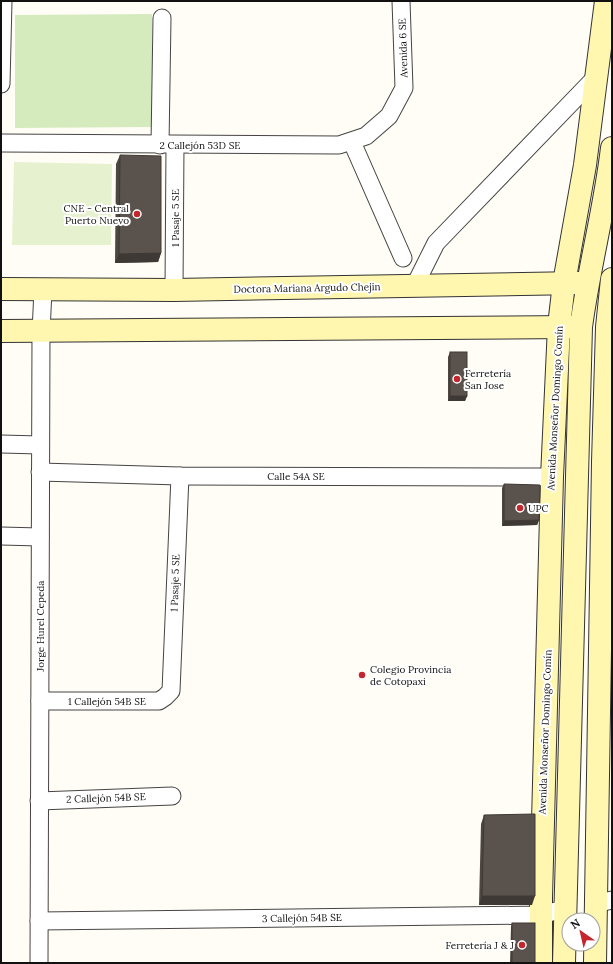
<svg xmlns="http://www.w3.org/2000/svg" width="613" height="964" font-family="Lora,serif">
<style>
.green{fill:#d5ebbd}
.pitch{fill:#e6f2cf}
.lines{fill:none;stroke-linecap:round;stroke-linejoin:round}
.street-casing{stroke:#444;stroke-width:19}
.secondary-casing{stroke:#333;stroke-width:24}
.street{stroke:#fff;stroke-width:17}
.secondary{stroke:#fff6b0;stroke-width:22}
.wall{fill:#4d4742}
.shaded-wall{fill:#3f3936}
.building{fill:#5a524d;stroke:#3f3936}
.poi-dot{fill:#c4262e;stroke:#fff;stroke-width:1.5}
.labels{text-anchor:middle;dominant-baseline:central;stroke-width:4;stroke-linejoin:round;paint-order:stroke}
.street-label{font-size:10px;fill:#111;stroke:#fff}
.poi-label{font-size:10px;fill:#111;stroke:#fff;text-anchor:start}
</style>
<rect width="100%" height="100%" fill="#fffdf5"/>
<polygon class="green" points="152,14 152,127 15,128 15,15"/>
<polygon class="pitch" points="14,162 112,164 111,245 12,245"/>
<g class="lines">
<defs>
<g id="street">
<polyline points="1,84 3,1"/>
<polyline points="352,142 403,258"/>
<polyline points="1,143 339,145 366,136 389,116 404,88 401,1"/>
<polyline points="160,145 162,18"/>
<polyline points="414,287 436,243 595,78"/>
<polyline points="174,290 175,145"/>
<polyline points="1,444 40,445"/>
<polyline points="40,472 180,476 552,477"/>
<polyline points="1,536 40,537"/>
<polyline points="40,701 159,701 165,697 171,691 180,476"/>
<polyline points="39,801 172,796"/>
<polyline points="595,904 612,900"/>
<polyline points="39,921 540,915 564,909"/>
<polyline points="39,963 41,332 43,290"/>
</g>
<g id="secondary">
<polyline points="1,289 174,290 579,283"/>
<polyline points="1,331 573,327"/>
<polyline points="541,963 541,898 552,477 559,326 564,283 585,165 606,1"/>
<path d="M564 963 581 327C589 267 605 208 612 148"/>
<polyline points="595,963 603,462 607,327 612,279"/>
</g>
</defs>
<use href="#street" class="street-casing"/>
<use href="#secondary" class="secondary-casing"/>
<use href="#street" class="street"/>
<use href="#secondary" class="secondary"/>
</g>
<g class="wall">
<polygon points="120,155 161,253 158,262 115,263 116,164"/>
<polygon points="450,352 467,396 465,401 448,401 448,357"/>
<polygon points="504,484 539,520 537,525 502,526 502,488"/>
<polygon points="484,815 532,905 479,905 481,824"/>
<polygon points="512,923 535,963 510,963 511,927"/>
</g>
<g class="shaded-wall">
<polygon points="161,253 158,262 115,263 119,254"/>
<polygon points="450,396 467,396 465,401 448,401"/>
<polygon points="539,520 537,525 502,526 504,521"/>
<polygon points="482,896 535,896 532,905 479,905"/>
</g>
<g class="building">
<polygon points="120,155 161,156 161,253 119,254"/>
<rect x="450" y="352" width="17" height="44"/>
<polygon points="504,484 540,485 539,520 504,521"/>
<polygon points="535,814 535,896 482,896 484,815"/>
<rect x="512" y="923" width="23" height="40"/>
</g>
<g class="poi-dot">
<circle cx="137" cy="214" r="4"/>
<circle cx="457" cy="379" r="4"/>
<circle cx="520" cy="508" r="4"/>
<circle cx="362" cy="675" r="4"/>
<circle cx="522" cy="945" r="4"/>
</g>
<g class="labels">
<g class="street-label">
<text transform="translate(403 48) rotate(-92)">Avenida 6 SE</text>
<text x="200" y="145">2 Callejón 53D SE</text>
<text transform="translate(175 218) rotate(-90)">1 Pasaje 5 SE</text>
<text transform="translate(307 288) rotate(-1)">Doctora Mariana Argudo Chejin</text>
<text transform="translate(555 408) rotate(-87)">Avenida Monseñor Domingo Comín</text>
<text x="296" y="476">Calle 54A SE</text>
<text transform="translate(175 583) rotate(-88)">1 Pasaje 5 SE</text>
<text transform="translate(40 626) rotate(-90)">Jorge Hurel Cepeda</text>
<text x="107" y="701">1 Callejón 54B SE</text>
<text transform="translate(545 732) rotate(-88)">Avenida Monseñor Domingo Comín</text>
<text transform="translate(106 798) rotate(-2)">2 Callejón 54B SE</text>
<text transform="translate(302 918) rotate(-1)">3 Callejón 54B SE</text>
</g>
<g class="poi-label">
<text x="129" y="208" text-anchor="end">CNE - Central<tspan x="129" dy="12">Puerto Nuevo</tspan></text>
<text x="465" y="373">Ferretería<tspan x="465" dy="12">San Jose</tspan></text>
<text x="528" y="508">UPC</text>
<text x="370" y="669">Colegio Provincia<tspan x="370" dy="12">de Cotopaxi</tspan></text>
<text x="514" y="945" text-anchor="end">Ferretería J &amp; J</text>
</g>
</g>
<rect width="613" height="964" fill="none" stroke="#111111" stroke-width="4"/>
<g transform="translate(581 932) rotate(326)"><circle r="19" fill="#ffffff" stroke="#a0a0a0"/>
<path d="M0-3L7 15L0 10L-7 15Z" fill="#c4262e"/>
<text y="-6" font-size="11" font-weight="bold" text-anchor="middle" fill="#111111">N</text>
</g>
</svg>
